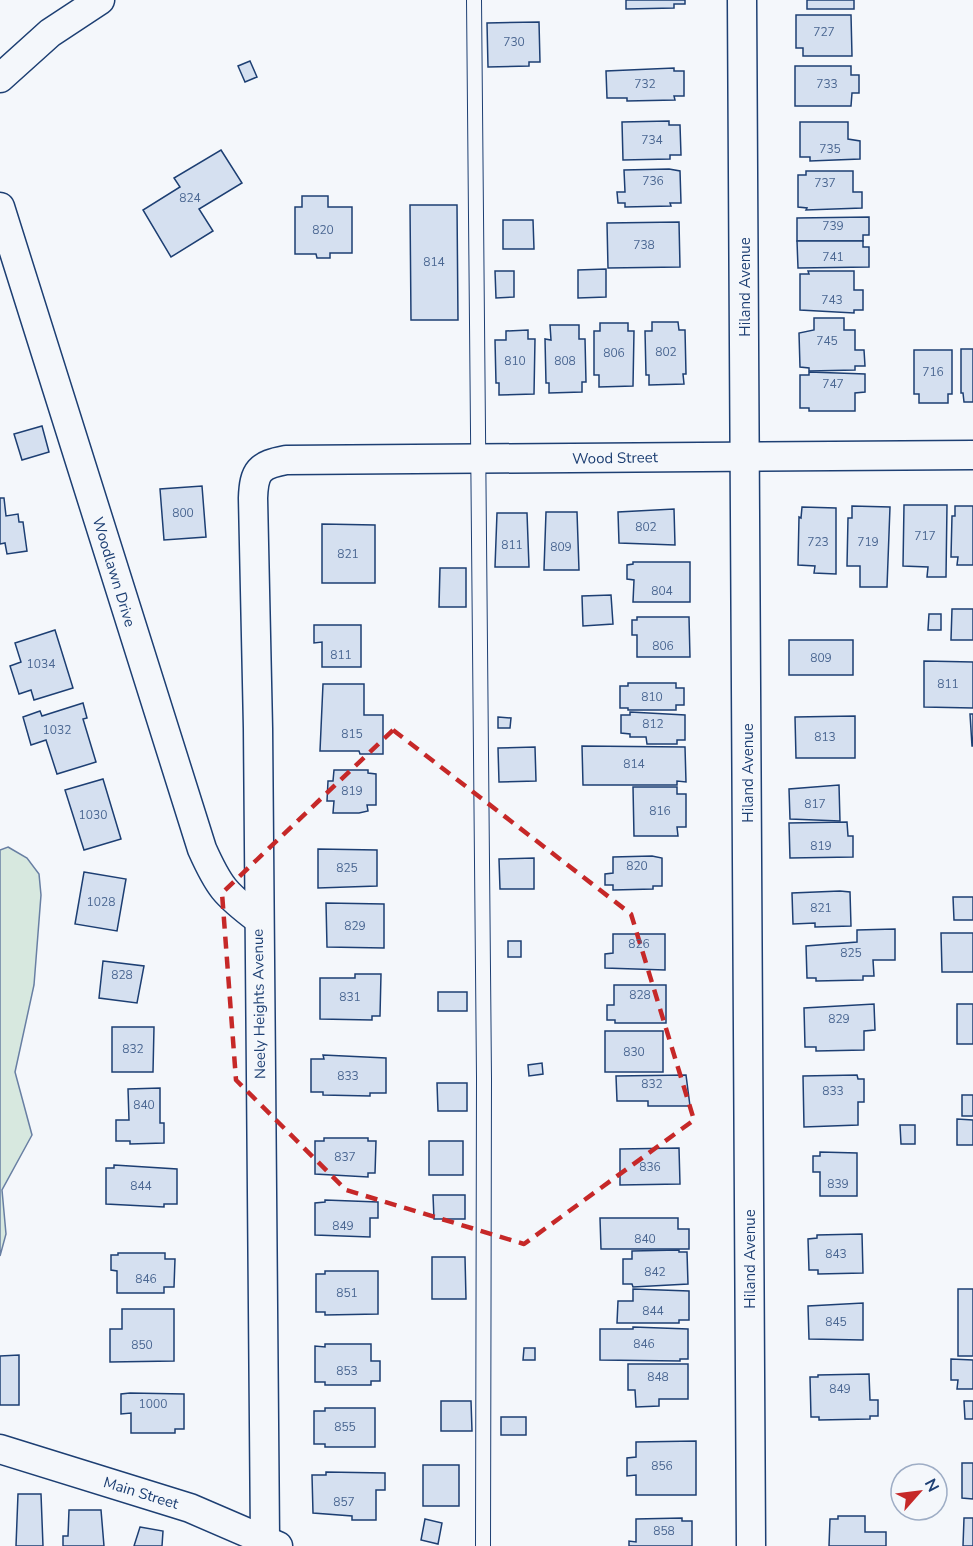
<svg xmlns="http://www.w3.org/2000/svg" width="973" height="1546" font-family="'Nunito Sans',sans-serif">
<style>
.green{fill:#d7e8df;stroke:#687fa3;stroke-width:1.5}
.building{fill:#d5e0f0;stroke:#1d3f73;stroke-width:1.5}
.lines{fill:none;stroke-linecap:round;stroke-linejoin:round}
.service-casing{stroke:#1d3f73;stroke-width:16}
.minor-casing{stroke:#1d3f73;stroke-width:31}
.service{stroke:#f4f7fb;stroke-width:14}
.minor{stroke:#f4f7fb;stroke-width:28}
.marked{fill:none;stroke:#c62828;stroke-width:4.5;stroke-dasharray:12 8;stroke-linejoin:round}
.labels{text-anchor:middle;dominant-baseline:central;stroke-width:4.5;stroke-linejoin:round;paint-order:stroke}
.number-label{font-size:12px;fill:#4b6792}
.street-label{font-size:15px;fill:#1d3f73;stroke:#f4f7fb}
</style>
<rect width="100%" height="100%" fill="#f4f7fb"/>
<polygon class="green" points="8,847 27,858 39,874 41,895 34,985 15,1072 32,1135 2,1190 6,1234 0,1256 0,850"/>
<g class="building">
<polygon points="626,0 685,0 685,4 674,4 674,8 626,9"/>
<rect x="807" y="0" width="47" height="9"/>
<polygon points="796,15 851,15 852,56 803,56 803,48 796,48"/>
<polygon points="539,22 540,62 529,62 529,66 488,67 487,23"/>
<polygon points="250,61 257,77 245,82 238,66"/>
<polygon points="795,66 851,66 851,75 859,75 859,93 852,93 851,106 795,106"/>
<polygon points="674,68 674,71 684,71 684,96 674,96 675,100 627,101 627,98 607,98 606,71"/>
<polygon points="669,121 669,125 680,125 681,155 670,155 670,159 623,160 622,122"/>
<polygon points="800,122 848,122 848,139 860,141 860,159 810,161 810,157 800,157"/>
<polygon points="221,150 242,183 199,209 213,231 171,257 143,210 180,187 174,178"/>
<polygon points="669,169 680,171 681,203 670,203 671,206 625,207 625,203 618,203 617,192 625,192 624,170"/>
<polygon points="806,171 853,171 853,192 862,192 862,208 806,210 807,208 798,207 798,175 806,175"/>
<polygon points="302,196 328,196 328,207 352,207 352,253 330,253 330,258 317,258 316,254 295,254 295,207 302,207"/>
<polygon points="410,205 457,205 458,320 411,320"/>
<polygon points="869,217 869,235 863,235 863,241 797,241 797,218"/>
<polygon points="503,220 533,220 534,249 503,249"/>
<polygon points="679,222 680,267 608,268 607,223"/>
<polygon points="797,241 863,241 863,247 869,247 869,267 798,268"/>
<polygon points="606,269 606,297 578,298 578,270"/>
<polygon points="495,271 514,271 514,297 496,298"/>
<polygon points="808,271 854,271 854,290 863,290 863,310 854,310 854,313 800,310 800,274 809,274"/>
<polygon points="814,318 844,318 844,330 855,330 855,350 864,350 865,366 855,366 855,370 809,371 809,368 800,367 799,333 814,330"/>
<polygon points="652,322 678,322 679,330 685,330 686,374 683,374 684,384 649,385 649,375 646,375 645,331 652,331"/>
<polygon points="600,323 628,323 628,331 634,331 633,386 599,387 599,375 594,375 594,331 600,331"/>
<polygon points="550,325 579,325 579,339 585,339 586,382 582,382 582,392 549,393 549,383 546,383 545,339 551,340"/>
<polygon points="528,330 528,339 535,339 534,394 499,395 499,383 496,383 495,340 506,340 506,331"/>
<polygon points="961,349 973,349 973,402 964,402 963,393 961,393"/>
<polygon points="914,350 952,350 952,394 948,394 948,403 919,403 919,394 914,394"/>
<polygon points="809,372 865,374 865,392 855,393 855,411 809,411 809,408 800,408 800,375 809,375"/>
<polygon points="42,426 49,452 22,460 14,434"/>
<polygon points="202,486 206,537 164,540 160,489"/>
<polygon points="0,498 4,498 6,516 18,514 19,522 23,522 27,551 7,554 5,543 0,544"/>
<polygon points="904,505 947,505 946,577 927,577 928,567 903,566"/>
<polygon points="852,506 890,507 887,587 860,587 860,566 847,566 848,518 852,518"/>
<polygon points="955,506 973,506 973,565 957,565 958,557 951,557 952,516 955,516"/>
<polygon points="802,507 836,508 836,574 814,573 815,566 798,565 799,517 801,518"/>
<polygon points="674,509 675,545 619,543 618,512"/>
<polygon points="546,512 577,512 579,570 544,570"/>
<polygon points="497,513 527,513 529,567 495,567"/>
<polygon points="322,524 375,525 375,583 322,583"/>
<polygon points="633,562 690,562 690,602 633,602 634,580 627,579 627,565 633,564"/>
<polygon points="440,568 466,568 466,607 439,607"/>
<polygon points="611,595 613,624 583,626 582,596"/>
<polygon points="952,609 973,609 973,640 951,640"/>
<polygon points="929,614 941,614 941,630 928,630"/>
<polygon points="637,617 689,617 690,657 637,657 637,635 632,635 632,620 637,620"/>
<polygon points="314,625 361,625 361,667 322,667 322,642 314,643"/>
<polygon points="55,630 73,688 34,700 31,690 19,694 10,666 21,662 15,643"/>
<rect x="789" y="640" width="64" height="35"/>
<polygon points="924,661 973,662 973,708 924,707"/>
<polygon points="628,683 676,683 676,688 684,688 684,705 676,705 676,710 628,710 628,708 620,708 620,686 628,686"/>
<polygon points="323,684 364,684 364,715 383,715 383,754 360,754 359,751 320,751"/>
<polygon points="83,703 87,718 83,719 96,762 57,774 46,740 31,745 23,717 40,711 42,716"/>
<polygon points="630,712 685,715 685,740 677,740 677,744 647,744 646,737 630,737 630,734 621,733 621,715 630,715"/>
<polygon points="970,714 973,714 973,746 972,746"/>
<polygon points="855,716 855,758 796,758 795,717"/>
<polygon points="498,717 511,718 510,728 498,728"/>
<polygon points="582,746 685,747 686,782 677,781 677,785 583,785"/>
<polygon points="535,747 536,781 499,782 498,748"/>
<polygon points="334,770 368,770 368,773 376,774 376,805 367,805 368,811 359,813 333,813 334,801 327,801 328,781 333,781"/>
<polygon points="103,779 121,839 84,850 65,790"/>
<polygon points="839,785 840,821 790,819 789,789"/>
<polygon points="633,787 677,787 677,794 686,794 686,827 677,827 678,836 634,836"/>
<polygon points="847,822 848,836 853,836 853,857 790,858 789,823"/>
<polygon points="318,849 377,850 377,886 318,888"/>
<polygon points="652,856 662,858 662,886 653,886 653,889 613,890 613,885 605,885 605,874 613,873 613,857"/>
<polygon points="534,858 534,889 500,889 499,859"/>
<polygon points="84,872 126,879 117,931 75,924"/>
<polygon points="840,891 850,892 851,926 815,927 815,923 793,924 792,893"/>
<polygon points="953,897 973,897 973,920 954,920"/>
<polygon points="326,903 384,904 384,948 327,947"/>
<polygon points="895,929 895,960 873,960 874,976 863,976 863,980 816,981 816,978 807,978 806,946 857,942 857,930"/>
<polygon points="941,933 973,933 973,972 942,972"/>
<polygon points="613,934 665,934 665,970 605,968 605,954 613,953"/>
<rect x="508" y="941" width="13" height="16"/>
<polygon points="103,961 144,966 137,1003 99,998"/>
<polygon points="355,974 381,974 380,1016 372,1016 372,1020 320,1019 320,978 355,978"/>
<polygon points="614,985 666,985 666,1023 615,1023 615,1020 607,1020 607,1005 614,1005"/>
<rect x="438" y="992" width="29" height="19"/>
<polygon points="874,1004 875,1030 864,1031 864,1050 816,1051 816,1047 805,1047 804,1008"/>
<rect x="957" y="1004" width="16" height="40"/>
<polygon points="112,1027 154,1027 153,1072 112,1072"/>
<rect x="605" y="1031" width="58" height="41"/>
<polygon points="323,1055 386,1058 386,1093 370,1093 370,1096 323,1095 323,1092 311,1092 311,1059 324,1059"/>
<polygon points="542,1063 543,1074 529,1076 528,1065"/>
<polygon points="686,1075 690,1106 648,1106 648,1101 617,1101 616,1076"/>
<polygon points="857,1075 858,1079 864,1079 864,1102 858,1102 858,1125 804,1127 803,1076"/>
<polygon points="437,1083 467,1083 467,1111 438,1111"/>
<polygon points="160,1088 160,1123 164,1123 164,1143 130,1144 130,1141 116,1141 116,1120 129,1120 128,1089"/>
<rect x="962" y="1095" width="11" height="21"/>
<polygon points="957,1119 973,1120 973,1145 957,1145"/>
<polygon points="900,1125 915,1125 915,1144 901,1144"/>
<polygon points="324,1138 368,1138 368,1141 376,1141 375,1173 368,1173 368,1177 315,1174 315,1141 324,1141"/>
<rect x="429" y="1141" width="34" height="34"/>
<polygon points="679,1148 680,1184 620,1185 620,1149"/>
<polygon points="820,1152 857,1153 857,1196 820,1196 820,1172 813,1172 813,1156 820,1156"/>
<polygon points="114,1165 177,1169 177,1204 164,1204 164,1207 106,1204 106,1168 114,1168"/>
<polygon points="433,1195 465,1195 465,1219 434,1219"/>
<polygon points="325,1200 378,1202 378,1218 370,1218 370,1237 315,1235 315,1203 325,1202"/>
<polygon points="600,1218 678,1218 678,1229 689,1229 689,1249 601,1249"/>
<polygon points="862,1234 863,1273 818,1274 818,1270 809,1270 808,1239 817,1238 817,1235"/>
<polygon points="679,1250 679,1252 687,1252 688,1284 633,1287 632,1284 623,1284 623,1259 632,1259 632,1251"/>
<polygon points="118,1253 165,1253 165,1259 175,1259 174,1287 164,1287 164,1293 117,1293 117,1271 111,1270 111,1255 118,1255"/>
<polygon points="432,1257 465,1257 466,1299 432,1299"/>
<polygon points="325,1271 378,1271 378,1314 325,1315 325,1312 316,1312 316,1274 325,1274"/>
<polygon points="633,1289 689,1291 689,1320 679,1320 679,1323 617,1323 618,1301 633,1301"/>
<rect x="958" y="1289" width="15" height="67"/>
<polygon points="863,1303 863,1340 809,1339 808,1306"/>
<polygon points="122,1309 174,1309 174,1361 110,1362 110,1329 122,1329"/>
<polygon points="633,1327 688,1329 688,1359 680,1359 680,1361 600,1360 600,1329 633,1329"/>
<polygon points="325,1344 371,1344 371,1361 380,1361 380,1381 371,1381 371,1385 325,1385 325,1382 315,1382 315,1346 325,1347"/>
<polygon points="524,1348 535,1348 535,1360 523,1360"/>
<polygon points="19,1355 19,1405 0,1405 0,1356"/>
<polygon points="951,1359 973,1360 973,1389 957,1389 958,1380 951,1380"/>
<polygon points="628,1364 688,1364 688,1399 659,1399 659,1406 636,1407 635,1390 628,1390"/>
<polygon points="869,1374 870,1400 878,1400 878,1416 870,1416 870,1419 819,1420 819,1417 811,1417 810,1377 818,1377 818,1375"/>
<polygon points="130,1393 184,1394 184,1429 175,1429 175,1433 131,1433 131,1413 121,1414 121,1394"/>
<polygon points="441,1401 471,1401 472,1431 441,1431"/>
<polygon points="964,1401 973,1401 973,1419 965,1419"/>
<polygon points="325,1408 375,1408 375,1447 325,1447 325,1444 314,1444 314,1411 325,1411"/>
<rect x="501" y="1417" width="25" height="18"/>
<polygon points="696,1441 696,1495 636,1495 636,1475 627,1476 627,1458 636,1457 636,1442"/>
<polygon points="962,1463 973,1463 973,1499 962,1498"/>
<rect x="423" y="1465" width="36" height="41"/>
<polygon points="326,1472 385,1473 385,1490 376,1490 376,1520 352,1520 352,1516 313,1513 312,1475 326,1475"/>
<polygon points="18,1494 41,1494 43,1546 16,1546"/>
<polygon points="69,1510 101,1510 104,1546 63,1546 63,1536 68,1536"/>
<polygon points="838,1516 865,1516 865,1532 886,1532 886,1546 829,1546 830,1519 838,1519"/>
<polygon points="682,1518 682,1521 692,1521 692,1546 629,1546 629,1541 636,1542 636,1519"/>
<polygon points="964,1518 973,1518 973,1546 963,1546"/>
<polygon points="425,1519 442,1523 438,1544 421,1540"/>
<polygon points="140,1527 163,1531 162,1546 134,1546"/>
</g>
<g class="lines">
<defs>
<polyline id="service" points="474,0 484,1078 483,1546"/>
<g id="minor">
<polyline points="742,0 751,1546"/>
<polyline points="0,78 50,33 100,0"/>
<path d="M0 207 202 849C219 887 225 894 258 919"/>
<polyline points="0,1449 190,1508 278,1546"/>
<path d="M265 1539 258 728 253 498C254 471 259 465 286 460L973 455"/>
</g>
</defs>
<use href="#service" class="service-casing"/>
<use href="#minor" class="minor-casing"/>
<use href="#service" class="service"/>
<use href="#minor" class="minor"/>
</g>
<path class="marked" d="M393 730 631 914 694 1120 524 1244 346 1190 236 1080 222 893Z"/>
<g class="labels">
<g class="number-label">
<text x="824" y="32">727</text>
<text x="514" y="42">730</text>
<text x="645" y="84">732</text>
<text x="827" y="84">733</text>
<text x="652" y="140">734</text>
<text x="830" y="149">735</text>
<text x="653" y="181">736</text>
<text x="825" y="183">737</text>
<text x="190" y="198">824</text>
<text x="833" y="226">739</text>
<text x="323" y="230">820</text>
<text x="644" y="245">738</text>
<text x="833" y="257">741</text>
<text x="434" y="262">814</text>
<text x="832" y="300">743</text>
<text x="827" y="341">745</text>
<text x="666" y="352">802</text>
<text x="614" y="353">806</text>
<text x="515" y="361">810</text>
<text x="565" y="361">808</text>
<text x="933" y="372">716</text>
<text x="833" y="384">747</text>
<text x="183" y="513">800</text>
<text x="646" y="527">802</text>
<text x="925" y="536">717</text>
<text x="818" y="542">723</text>
<text x="868" y="542">719</text>
<text x="512" y="545">811</text>
<text x="561" y="547">809</text>
<text x="348" y="554">821</text>
<text x="662" y="591">804</text>
<text x="663" y="646">806</text>
<text x="341" y="655">811</text>
<text x="821" y="658">809</text>
<text x="41" y="664">1034</text>
<text x="948" y="684">811</text>
<text x="652" y="697">810</text>
<text x="653" y="724">812</text>
<text x="57" y="730">1032</text>
<text x="352" y="734">815</text>
<text x="825" y="737">813</text>
<text x="634" y="764">814</text>
<text x="352" y="791">819</text>
<text x="815" y="804">817</text>
<text x="660" y="811">816</text>
<text x="93" y="815">1030</text>
<text x="821" y="846">819</text>
<text x="637" y="866">820</text>
<text x="347" y="868">825</text>
<text x="101" y="902">1028</text>
<text x="821" y="908">821</text>
<text x="355" y="926">829</text>
<text x="639" y="944">826</text>
<text x="851" y="953">825</text>
<text x="122" y="975">828</text>
<text x="640" y="995">828</text>
<text x="350" y="997">831</text>
<text x="839" y="1019">829</text>
<text x="133" y="1049">832</text>
<text x="634" y="1052">830</text>
<text x="348" y="1076">833</text>
<text x="652" y="1084">832</text>
<text x="833" y="1091">833</text>
<text x="144" y="1105">840</text>
<text x="345" y="1157">837</text>
<text x="650" y="1167">836</text>
<text x="838" y="1184">839</text>
<text x="141" y="1186">844</text>
<text x="343" y="1226">849</text>
<text x="645" y="1239">840</text>
<text x="836" y="1254">843</text>
<text x="655" y="1272">842</text>
<text x="146" y="1279">846</text>
<text x="347" y="1293">851</text>
<text x="653" y="1311">844</text>
<text x="836" y="1322">845</text>
<text x="644" y="1344">846</text>
<text x="142" y="1345">850</text>
<text x="347" y="1371">853</text>
<text x="658" y="1377">848</text>
<text x="840" y="1389">849</text>
<text x="153" y="1404">1000</text>
<text x="345" y="1427">855</text>
<text x="662" y="1466">856</text>
<text x="344" y="1502">857</text>
<text x="664" y="1531">858</text>
</g>
<g class="street-label">
<text transform="translate(745 287) rotate(-90)">Hiland Avenue</text>
<text transform="translate(615 458) rotate(-1)">Wood Street</text>
<text transform="translate(114 572) rotate(73)">Woodlawn Drive</text>
<text transform="translate(748 773) rotate(-90)">Hiland Avenue</text>
<text transform="translate(259 1004) rotate(-91)">Neely Heights Avenue</text>
<text transform="translate(750 1259) rotate(-90)">Hiland Avenue</text>
<text transform="translate(141 1493) rotate(17)">Main Street</text>
</g>
</g>
<g transform="translate(919 1492) rotate(62)"><circle r="28" fill="#f4f7fb" stroke="#9eadc5" stroke-width="1.5"/>
<path d="M0-4.5L10 22L0 15L-10 22Z" fill="#c62828"/>
<text y="-9" font-size="16" font-weight="bold" text-anchor="middle" fill="#1d3f73">N</text>
</g>
</svg>
